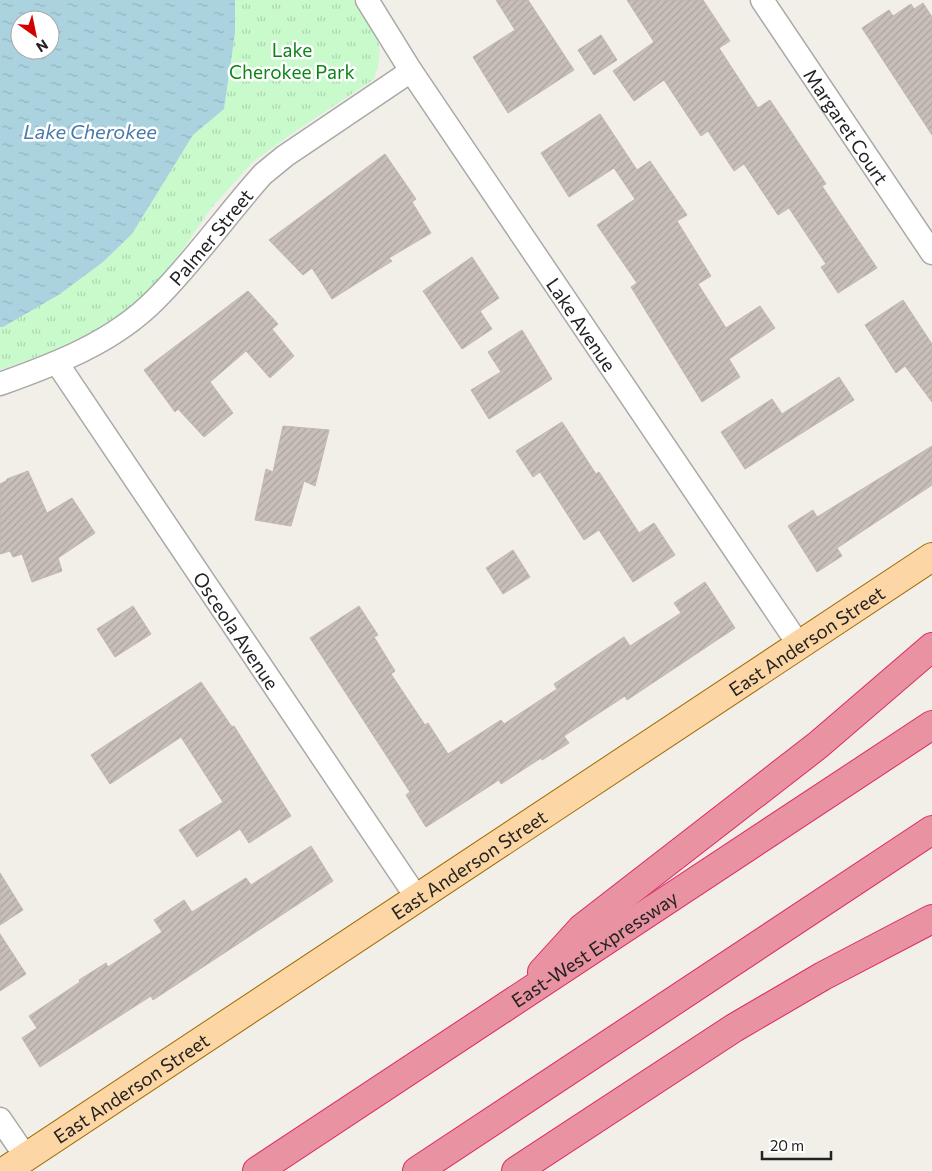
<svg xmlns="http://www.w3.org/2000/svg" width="932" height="1171" font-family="Commissioner,sans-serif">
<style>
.park{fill:url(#park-tufts)}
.water{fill:url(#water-ripples);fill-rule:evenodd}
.building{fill:url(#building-hatch);stroke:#c4b6ab}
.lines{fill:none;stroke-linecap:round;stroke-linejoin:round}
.minor-casing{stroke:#a9a9a9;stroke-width:25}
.major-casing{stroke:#a06b00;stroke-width:30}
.highway-casing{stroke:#dc2a67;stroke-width:30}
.minor{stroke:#fff;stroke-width:22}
.major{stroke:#fcd6a4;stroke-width:28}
.highway{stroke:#e892a2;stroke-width:28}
.labels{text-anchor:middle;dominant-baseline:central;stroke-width:5;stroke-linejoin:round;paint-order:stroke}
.park-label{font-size:19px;fill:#0c8416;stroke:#fff}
.street-label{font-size:19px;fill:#222;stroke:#fff}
.water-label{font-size:20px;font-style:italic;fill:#4a7aab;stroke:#fff}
</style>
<defs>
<pattern id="park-tufts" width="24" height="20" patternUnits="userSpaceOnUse" patternTransform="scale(1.25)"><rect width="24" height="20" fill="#c8facc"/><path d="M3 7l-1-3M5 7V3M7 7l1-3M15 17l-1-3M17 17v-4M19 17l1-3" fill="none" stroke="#acd6af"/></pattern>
<pattern id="water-ripples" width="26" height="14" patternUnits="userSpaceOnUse" patternTransform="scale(1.25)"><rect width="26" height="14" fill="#aad3df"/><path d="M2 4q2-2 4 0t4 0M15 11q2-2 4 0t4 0" fill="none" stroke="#92b5bf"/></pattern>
<pattern id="building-hatch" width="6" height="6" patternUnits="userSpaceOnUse" patternTransform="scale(1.25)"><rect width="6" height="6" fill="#c7bfb8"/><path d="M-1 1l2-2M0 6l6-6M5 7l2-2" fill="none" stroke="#aba49e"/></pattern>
</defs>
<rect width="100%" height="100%" fill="#f2efe9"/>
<path class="park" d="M235 0H353C373 31 388 40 374 79L290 135 253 162 212 207 181 252 139 302 88 334 47 353 0 370V327L60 294 103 262 132 234 193 135 224 109 235 33Z"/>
<path class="water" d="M0 0H235V33L224 109 193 135 132 234 103 262 60 294 3 327H0ZM20 20H50V50H20Z"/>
<g class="building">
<polygon points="496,0 528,0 574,70 508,113 473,57 515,30"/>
<polygon points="627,0 703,0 730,41 719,48 758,108 770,100 826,184 822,186 877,268 838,293 821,267 826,264 789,208 778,215 744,164 734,171 708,131 701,136 664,80 634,101 613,71 654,42"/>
<polygon points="923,3 932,17 932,135 862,28 889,10 893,16 911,4 914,9"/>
<polygon points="601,35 617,60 594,75 578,50"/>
<polygon points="600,114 637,170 650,161 687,215 677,221 711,276 698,284 726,328 760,306 775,328 729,359 740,377 702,402 631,287 637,283 597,225 635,199 614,168 569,197 541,153"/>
<polygon points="385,154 416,199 412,202 431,233 389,258 392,261 332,299 312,268 303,275 269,240"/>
<polygon points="472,257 499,298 480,311 492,329 462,349 423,291"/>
<polygon points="248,291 278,324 272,329 294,356 270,378 246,351 210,382 233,413 204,437 178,409 175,412 144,370"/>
<polygon points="903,300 932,344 932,402 905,366 896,373 865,325"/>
<polygon points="522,330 552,379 489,419 471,390 501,372 488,352"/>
<polygon points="839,377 854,400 745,469 721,432 772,399 782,414"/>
<polygon points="562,422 596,474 599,472 639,533 654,523 675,555 633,582 599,530 584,540 540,472 533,477 516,451"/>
<polygon points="283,426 329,430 315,486 304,481 291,526 255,520 266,469 273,472"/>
<polygon points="932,446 932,485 837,548 842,556 817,572 788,526 813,510 817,517"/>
<polygon points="28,471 47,513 72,498 95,533 58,558 62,571 32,582 22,554 13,557 10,551 0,554 0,484 6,481 7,479"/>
<polygon points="513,550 530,577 503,594 486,568"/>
<polygon points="705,582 735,628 627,700 625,696 564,736 569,743 542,760 541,758 501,784 499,780 426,827 406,795 410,792 310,638 359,606 378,635 374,637 395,671 391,674 425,725 428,723 448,754 501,720 504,724 557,689 554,684 624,637 630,646 681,613 674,603"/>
<polygon points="133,606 151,634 115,657 97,629"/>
<polygon points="201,682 232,727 234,726 291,816 249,843 240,829 197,857 179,830 223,802 181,737 110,784 91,755"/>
<polygon points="311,846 333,881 153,1000 151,996 40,1067 22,1038 37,1028 29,1016 80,982 79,980 106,963 108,967 162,932 154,920 184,900 192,912 246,878 251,885"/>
<polygon points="0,873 23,910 0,925"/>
<polygon points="0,934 26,974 0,991"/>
</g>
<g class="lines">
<defs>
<g id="minor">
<path id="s1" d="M367 0 411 71 799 645"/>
<path id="s2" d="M762 0 932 253"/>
<path id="s3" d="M57 363 417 898"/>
<path id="s4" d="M0 384C56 364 114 342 156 299 195 260 227 214 263 174L285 156 411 71"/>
<polyline points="0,1119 26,1157"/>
</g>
<g id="major">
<path id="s5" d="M5 1171 932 557"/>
</g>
<g id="highway">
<polyline points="542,972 582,928 818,745 932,647"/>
<path id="s6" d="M257 1171 932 725"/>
<polyline points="417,1171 932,830"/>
<polyline points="516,1171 734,1028 823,976 932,919"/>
</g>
</defs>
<use href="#minor" class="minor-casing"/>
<use href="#major" class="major-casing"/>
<use href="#highway" class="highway-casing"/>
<use href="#minor" class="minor"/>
<use href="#major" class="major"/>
<use href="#highway" class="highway"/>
</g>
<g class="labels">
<g class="park-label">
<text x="292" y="49">Lake<tspan x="292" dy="22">Cherokee Park</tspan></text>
</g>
<g class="street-label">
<text stroke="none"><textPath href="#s2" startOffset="152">Margaret Court</textPath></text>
<text stroke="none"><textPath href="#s4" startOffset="262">Palmer Street</textPath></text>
<text stroke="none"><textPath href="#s1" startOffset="389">Lake Avenue</textPath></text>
<text stroke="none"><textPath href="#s3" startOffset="322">Osceola Avenue</textPath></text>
<text stroke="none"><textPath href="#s5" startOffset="961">East Anderson Street</textPath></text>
<text stroke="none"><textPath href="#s5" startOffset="556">East Anderson Street</textPath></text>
<text stroke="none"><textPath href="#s6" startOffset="404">East-West Expressway</textPath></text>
<text stroke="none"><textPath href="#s5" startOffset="151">East Anderson Street</textPath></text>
</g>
<g class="water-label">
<text x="90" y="131">Lake Cherokee</text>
</g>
</g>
<g transform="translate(35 35) rotate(147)"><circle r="24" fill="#ffffff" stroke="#a7a7a7"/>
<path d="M0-4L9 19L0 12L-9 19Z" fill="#d40000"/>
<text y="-8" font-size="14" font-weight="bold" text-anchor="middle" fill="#222222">N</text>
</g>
<path d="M762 1151v8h69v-8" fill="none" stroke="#222222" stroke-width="2.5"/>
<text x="770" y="1151" font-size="15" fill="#222222" stroke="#ffffff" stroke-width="4" paint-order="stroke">20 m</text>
</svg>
